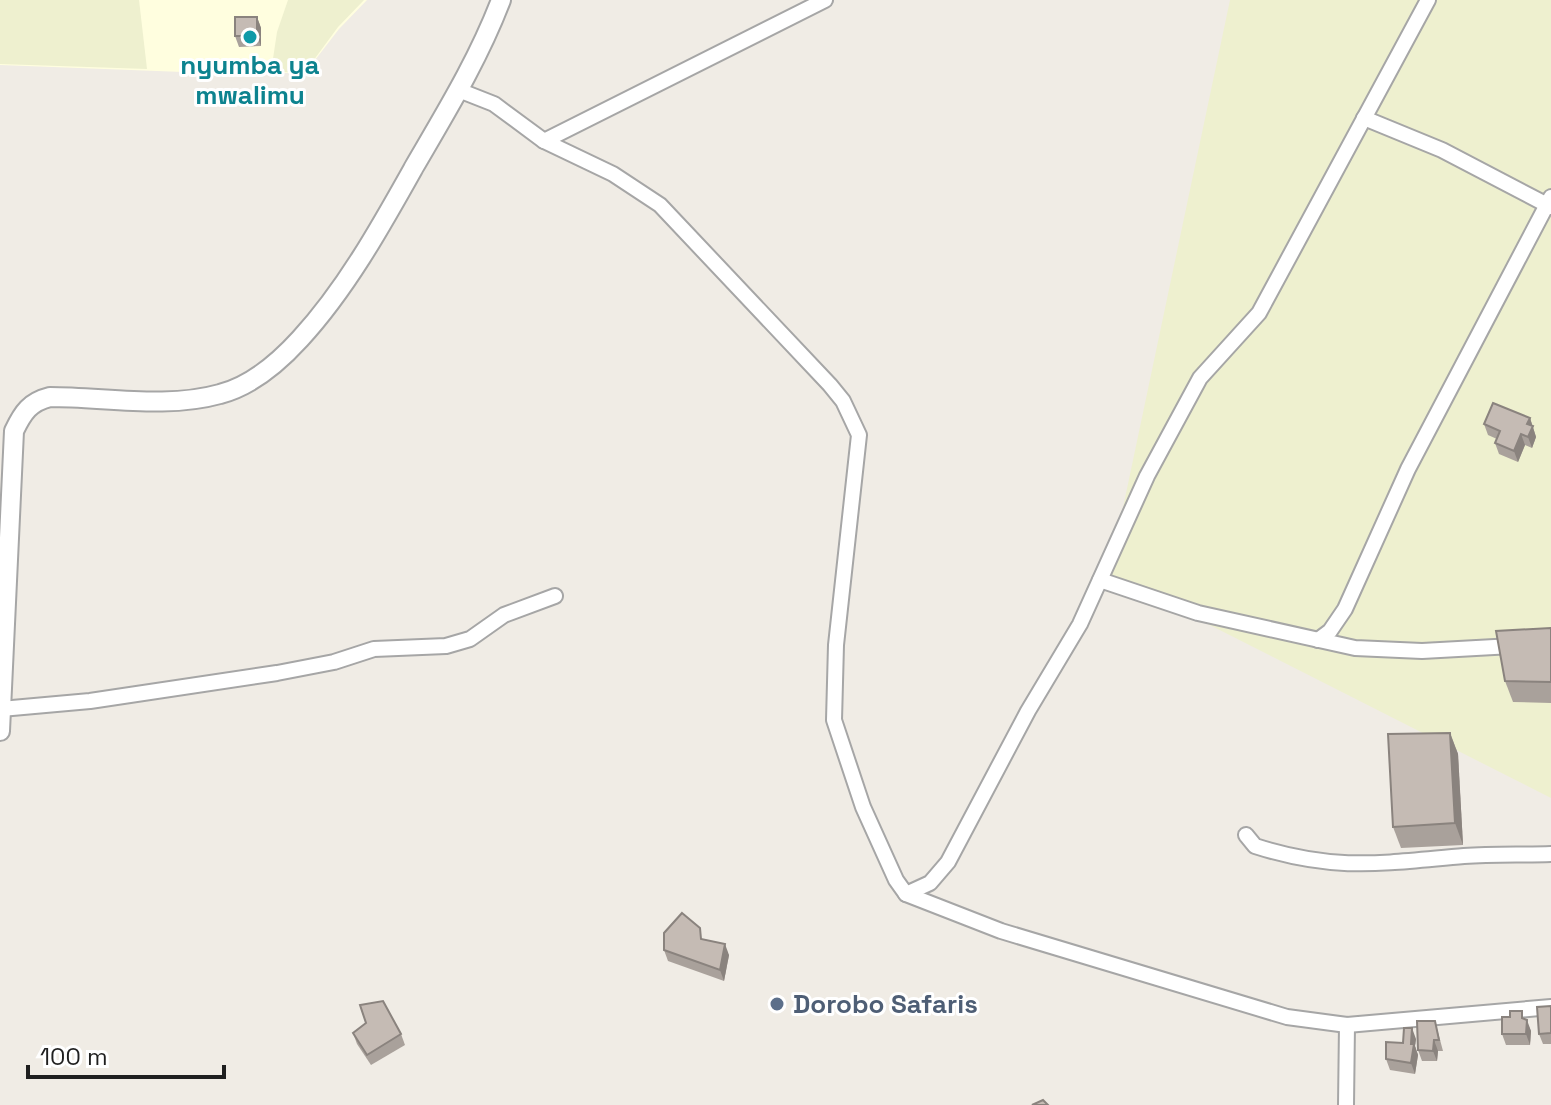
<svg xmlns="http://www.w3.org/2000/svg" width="1551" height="1105" font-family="'Space Grotesk',sans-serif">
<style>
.education{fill:#fffedf}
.farmland{fill:#eef0cf}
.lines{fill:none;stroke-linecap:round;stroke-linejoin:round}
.minor-casing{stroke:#a6a6a6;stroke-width:18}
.tertiary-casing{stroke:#a6a6a6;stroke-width:22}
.minor{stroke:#fff;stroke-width:14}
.tertiary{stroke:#fff;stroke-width:18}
.wall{fill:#a9a19b}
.shaded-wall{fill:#8a837e}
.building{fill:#c5bbb4;stroke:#8a837e;stroke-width:2}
.culture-dot{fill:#0f9aa8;stroke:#fff;stroke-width:3}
.service-dot{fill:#5c6f8a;stroke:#fff;stroke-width:3}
.labels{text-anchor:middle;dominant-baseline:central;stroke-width:6;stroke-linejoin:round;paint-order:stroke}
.culture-label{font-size:26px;font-weight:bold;fill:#0d838f;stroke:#fff}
.service-label{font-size:26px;font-weight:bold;fill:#4e5e75;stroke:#fff;text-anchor:start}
</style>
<rect width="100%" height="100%" fill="#f0ece5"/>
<polygon class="education" points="0,0 367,0 339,29 305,73 183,72 0,65"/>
<g class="farmland">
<polygon points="0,0 139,0 147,69 0,64"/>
<polygon points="288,0 364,0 338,27 305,72 271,72 277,32"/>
<polygon points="1230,0 1551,0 1551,798 1109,574"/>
</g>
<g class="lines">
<defs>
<g id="minor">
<polyline points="461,91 494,104 544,141 613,174 660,205 830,385 843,401 859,435 836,645 834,720 863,807 896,880 906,894 1001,931 1287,1017 1347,1025 1551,1007"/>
<polyline points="1364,118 1442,150 1551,207"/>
<polyline points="544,141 825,0"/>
<polyline points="1100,580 1198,613 1355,648 1422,651 1551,644"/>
<polyline points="1318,640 1330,631 1345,609 1408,469 1551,197"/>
<polyline points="1,709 90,701 277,673 334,662 374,649 446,646 470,639 504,615 555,596"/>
<path d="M1246 835 1255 846C1336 872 1383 863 1464 856 1493 854 1522 855 1551 854"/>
<polyline points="906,894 930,883 948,862 1028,711 1080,624 1147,476 1200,378 1259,313 1428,0"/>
<polyline points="1346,1105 1347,1025"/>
</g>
<path id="tertiary" d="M0 731 14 431C23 412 30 402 50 397 105 397 167 409 220 394 251 386 279 362 300 339 346 289 381 226 414 167 446 112 478 60 501 0"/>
</defs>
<use href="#minor" class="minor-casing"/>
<use href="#tertiary" class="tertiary-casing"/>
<use href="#minor" class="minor"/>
<use href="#tertiary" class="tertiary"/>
</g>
<g class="wall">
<polygon points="257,17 261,28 261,46 239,47 235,36"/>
<polygon points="1530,418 1536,437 1532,448 1525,445 1518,462 1499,454 1495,443 1497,439 1488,435 1484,424"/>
<polygon points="1551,628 1551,703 1513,702 1505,681"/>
<polygon points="1450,733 1458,754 1463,845 1401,848 1393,827"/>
<polygon points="704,940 729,955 724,981 668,961 664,950"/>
<polygon points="1551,1006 1551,1044 1543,1044 1539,1034"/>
<polygon points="1525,1019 1531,1031 1530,1045 1506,1045 1502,1034"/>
<polygon points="1435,1021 1443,1051 1438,1051 1437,1061 1422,1061 1418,1050"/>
<polygon points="353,1033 401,1034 405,1045 371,1065 357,1044"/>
<polygon points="1416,1039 1415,1046 1418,1055 1415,1074 1390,1070 1386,1059 1403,1043"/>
</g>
<g class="shaded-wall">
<polygon points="257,17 261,28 261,46 257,36"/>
<polygon points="1530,418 1536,437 1532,448 1528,437 1527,424"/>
<polygon points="1521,434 1525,445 1518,462 1514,451"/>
<polygon points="1450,733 1458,754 1463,845 1455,823"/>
<polygon points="725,944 729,955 724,981 720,970"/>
<polygon points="1527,1020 1531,1031 1530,1045 1526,1034"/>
<polygon points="1412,1028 1416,1039 1415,1046 1418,1055 1415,1074 1411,1063"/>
<polygon points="1434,1040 1438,1051 1437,1061 1433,1051"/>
</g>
<g class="building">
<rect x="235" y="17" width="22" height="19"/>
<polygon points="1493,403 1530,418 1527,424 1533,426 1528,437 1521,434 1514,451 1495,443 1500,431 1484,424"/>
<polygon points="1551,628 1551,682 1505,681 1496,631"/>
<polygon points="1450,733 1455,823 1393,827 1388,734"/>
<polygon points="682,913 700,928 701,939 725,944 720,970 664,950 664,933"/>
<polygon points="383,1001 401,1034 367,1055 353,1033 366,1023 360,1005"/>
<polygon points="1551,1006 1551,1033 1539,1034 1537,1007"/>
<polygon points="1510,1011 1522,1011 1522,1018 1527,1020 1526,1034 1502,1034 1502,1017 1510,1017"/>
<polygon points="1417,1021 1435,1021 1439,1040 1434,1040 1433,1051 1418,1050"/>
<polygon points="1404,1028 1412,1028 1411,1044 1414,1044 1411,1063 1386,1059 1386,1042 1403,1043"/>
<polygon points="1043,1100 1048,1105 1032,1105"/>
</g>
<circle class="culture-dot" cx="250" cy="37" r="8"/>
<circle class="service-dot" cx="777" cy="1004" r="8"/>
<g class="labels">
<g class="culture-label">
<text x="250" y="65">nyumba ya<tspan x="250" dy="30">mwalimu</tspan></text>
</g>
<g class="service-label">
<text x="793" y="1004">Dorobo Safaris</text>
</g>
</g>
<path d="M28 1065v12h196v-12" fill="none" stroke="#1f1f1f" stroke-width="4"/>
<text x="40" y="1065" font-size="24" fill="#1f1f1f" stroke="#ffffff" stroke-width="6" paint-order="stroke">100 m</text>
</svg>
